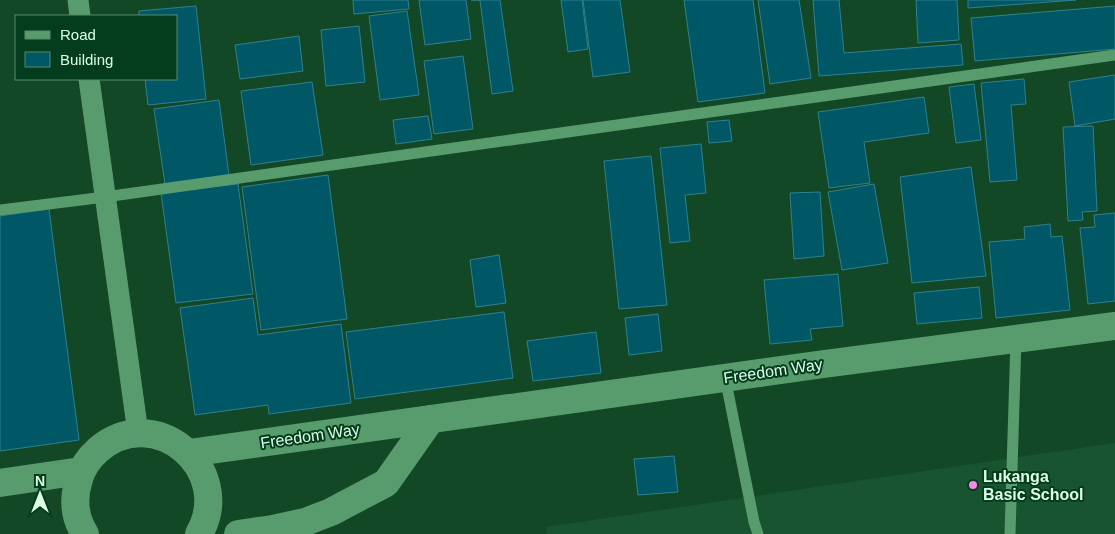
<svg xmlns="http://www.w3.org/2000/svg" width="1115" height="534" font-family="Helvetica,sans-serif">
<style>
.built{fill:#18542f}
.building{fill:#005765;stroke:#31808f}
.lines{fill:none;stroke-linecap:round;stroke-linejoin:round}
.lane{stroke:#589c6d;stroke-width:11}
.street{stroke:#589c6d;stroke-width:21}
.secondary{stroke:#589c6d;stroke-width:28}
.poi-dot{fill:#f987e9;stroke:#043d1d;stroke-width:2}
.labels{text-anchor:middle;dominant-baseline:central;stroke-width:4;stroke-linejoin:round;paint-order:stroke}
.street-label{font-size:16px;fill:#dcfee4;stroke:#043d1d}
.poi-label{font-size:16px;font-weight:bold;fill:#dcfee4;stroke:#043d1d;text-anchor:start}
</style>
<rect width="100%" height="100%" fill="#134827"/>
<polygon class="built" points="1115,443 1115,534 547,534 546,527"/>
<g class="building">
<polygon points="353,0 408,0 409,9 354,14"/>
<polygon points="419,0 466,0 471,39 425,45"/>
<polygon points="471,0 500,0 513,91 492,94 480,0"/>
<polygon points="561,0 582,0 588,49 568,52"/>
<polygon points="583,0 620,0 630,72 593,77"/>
<polygon points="684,0 753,0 765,93 698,102"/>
<polygon points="758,0 799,0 811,78 770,84"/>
<polygon points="813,0 839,0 844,53 961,44 963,65 819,76"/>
<polygon points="916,0 957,0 959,40 918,43"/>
<polygon points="968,0 1076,0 968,8"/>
<polygon points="196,6 206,99 148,105 145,79 176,79 176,16 139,16 139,11"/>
<polygon points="1115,6 1115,49 975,61 971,18"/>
<polygon points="407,11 419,95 380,100 369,16"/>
<polygon points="359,26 365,82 326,86 321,30"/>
<polygon points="299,36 303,71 240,79 235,45"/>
<polygon points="463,56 473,129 434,134 424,61"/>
<polygon points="1115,75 1115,119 1075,126 1069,82"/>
<polygon points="1024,79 1026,104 1011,105 1017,180 990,182 981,83"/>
<polygon points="312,82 323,155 251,165 241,91"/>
<polygon points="974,84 981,140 956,143 949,87"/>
<polygon points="924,97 929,133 864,142 870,183 829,188 818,112"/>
<polygon points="219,100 229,175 165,184 154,109"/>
<polygon points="428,116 432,139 396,144 393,120"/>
<polygon points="729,120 732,141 709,143 707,122"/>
<polygon points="1093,126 1097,211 1082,212 1083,220 1068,221 1063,127"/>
<polygon points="701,144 706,193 685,195 690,241 670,243 660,148"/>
<polygon points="651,156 667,305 619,309 604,161"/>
<polygon points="971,167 986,276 912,283 900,177"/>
<polygon points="328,175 347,319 261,330 242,187"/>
<polygon points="238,184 253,294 176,303 161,193"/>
<polygon points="874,184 888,263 842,270 828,192"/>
<polygon points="820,192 824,256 794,259 790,193"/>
<polygon points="49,209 79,440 0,451 0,216"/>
<polygon points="1115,213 1115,301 1088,304 1080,228 1095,227 1094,215"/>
<polygon points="1050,224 1051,237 1062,236 1070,310 996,318 989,242 1025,239 1024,227"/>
<polygon points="499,255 506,303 476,307 470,260"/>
<polygon points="838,274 843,326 810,329 812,340 770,344 764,280"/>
<polygon points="979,287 982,318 917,324 914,293"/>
<polygon points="253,298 258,335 341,324 351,403 269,414 268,405 195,415 180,308"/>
<polygon points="504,312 513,378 355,399 346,332"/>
<polygon points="658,314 662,351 629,355 625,318"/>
<polygon points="596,332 601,373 533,381 527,341"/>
<polygon points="674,456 678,492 638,495 634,459"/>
</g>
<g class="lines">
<g class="lane">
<polyline points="0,210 105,197 1115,55"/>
<polyline points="725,377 754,522 758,534"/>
<polyline points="1010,534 1016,339"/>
</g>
<g class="street">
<polyline points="78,0 80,16"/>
<polyline points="89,79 138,433"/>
</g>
<g class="secondary">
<polyline points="189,453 824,364 1115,326"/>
<polyline points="0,483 81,471"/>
<path d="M85 534C74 517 73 498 79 479 82 468 89 458 98 450 154 401 236 469 199 534"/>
<polyline points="238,534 273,529 305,522 331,512 386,483 431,419"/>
</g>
</g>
<circle class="poi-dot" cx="973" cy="485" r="5"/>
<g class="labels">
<g class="street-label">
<text transform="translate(773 371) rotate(-8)">Freedom Way</text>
<text transform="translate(310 436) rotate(-8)">Freedom Way</text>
</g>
<g class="poi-label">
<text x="983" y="476">Lukanga<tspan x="983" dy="18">Basic School</tspan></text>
</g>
</g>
<rect x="15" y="15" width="162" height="65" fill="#043d1d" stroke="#5a8a6d"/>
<rect x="25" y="31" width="25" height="8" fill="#589c6d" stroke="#5a8a6d"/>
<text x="60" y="40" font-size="15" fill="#dcfee4">Road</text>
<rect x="25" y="52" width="25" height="15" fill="#005765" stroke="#5a8a6d"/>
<text x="60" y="65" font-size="15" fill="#dcfee4">Building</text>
<g transform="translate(40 494)" stroke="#043d1d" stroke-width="4" paint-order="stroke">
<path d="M0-4L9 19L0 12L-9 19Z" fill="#dcfee4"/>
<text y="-8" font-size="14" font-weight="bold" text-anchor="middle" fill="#dcfee4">N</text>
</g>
</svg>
